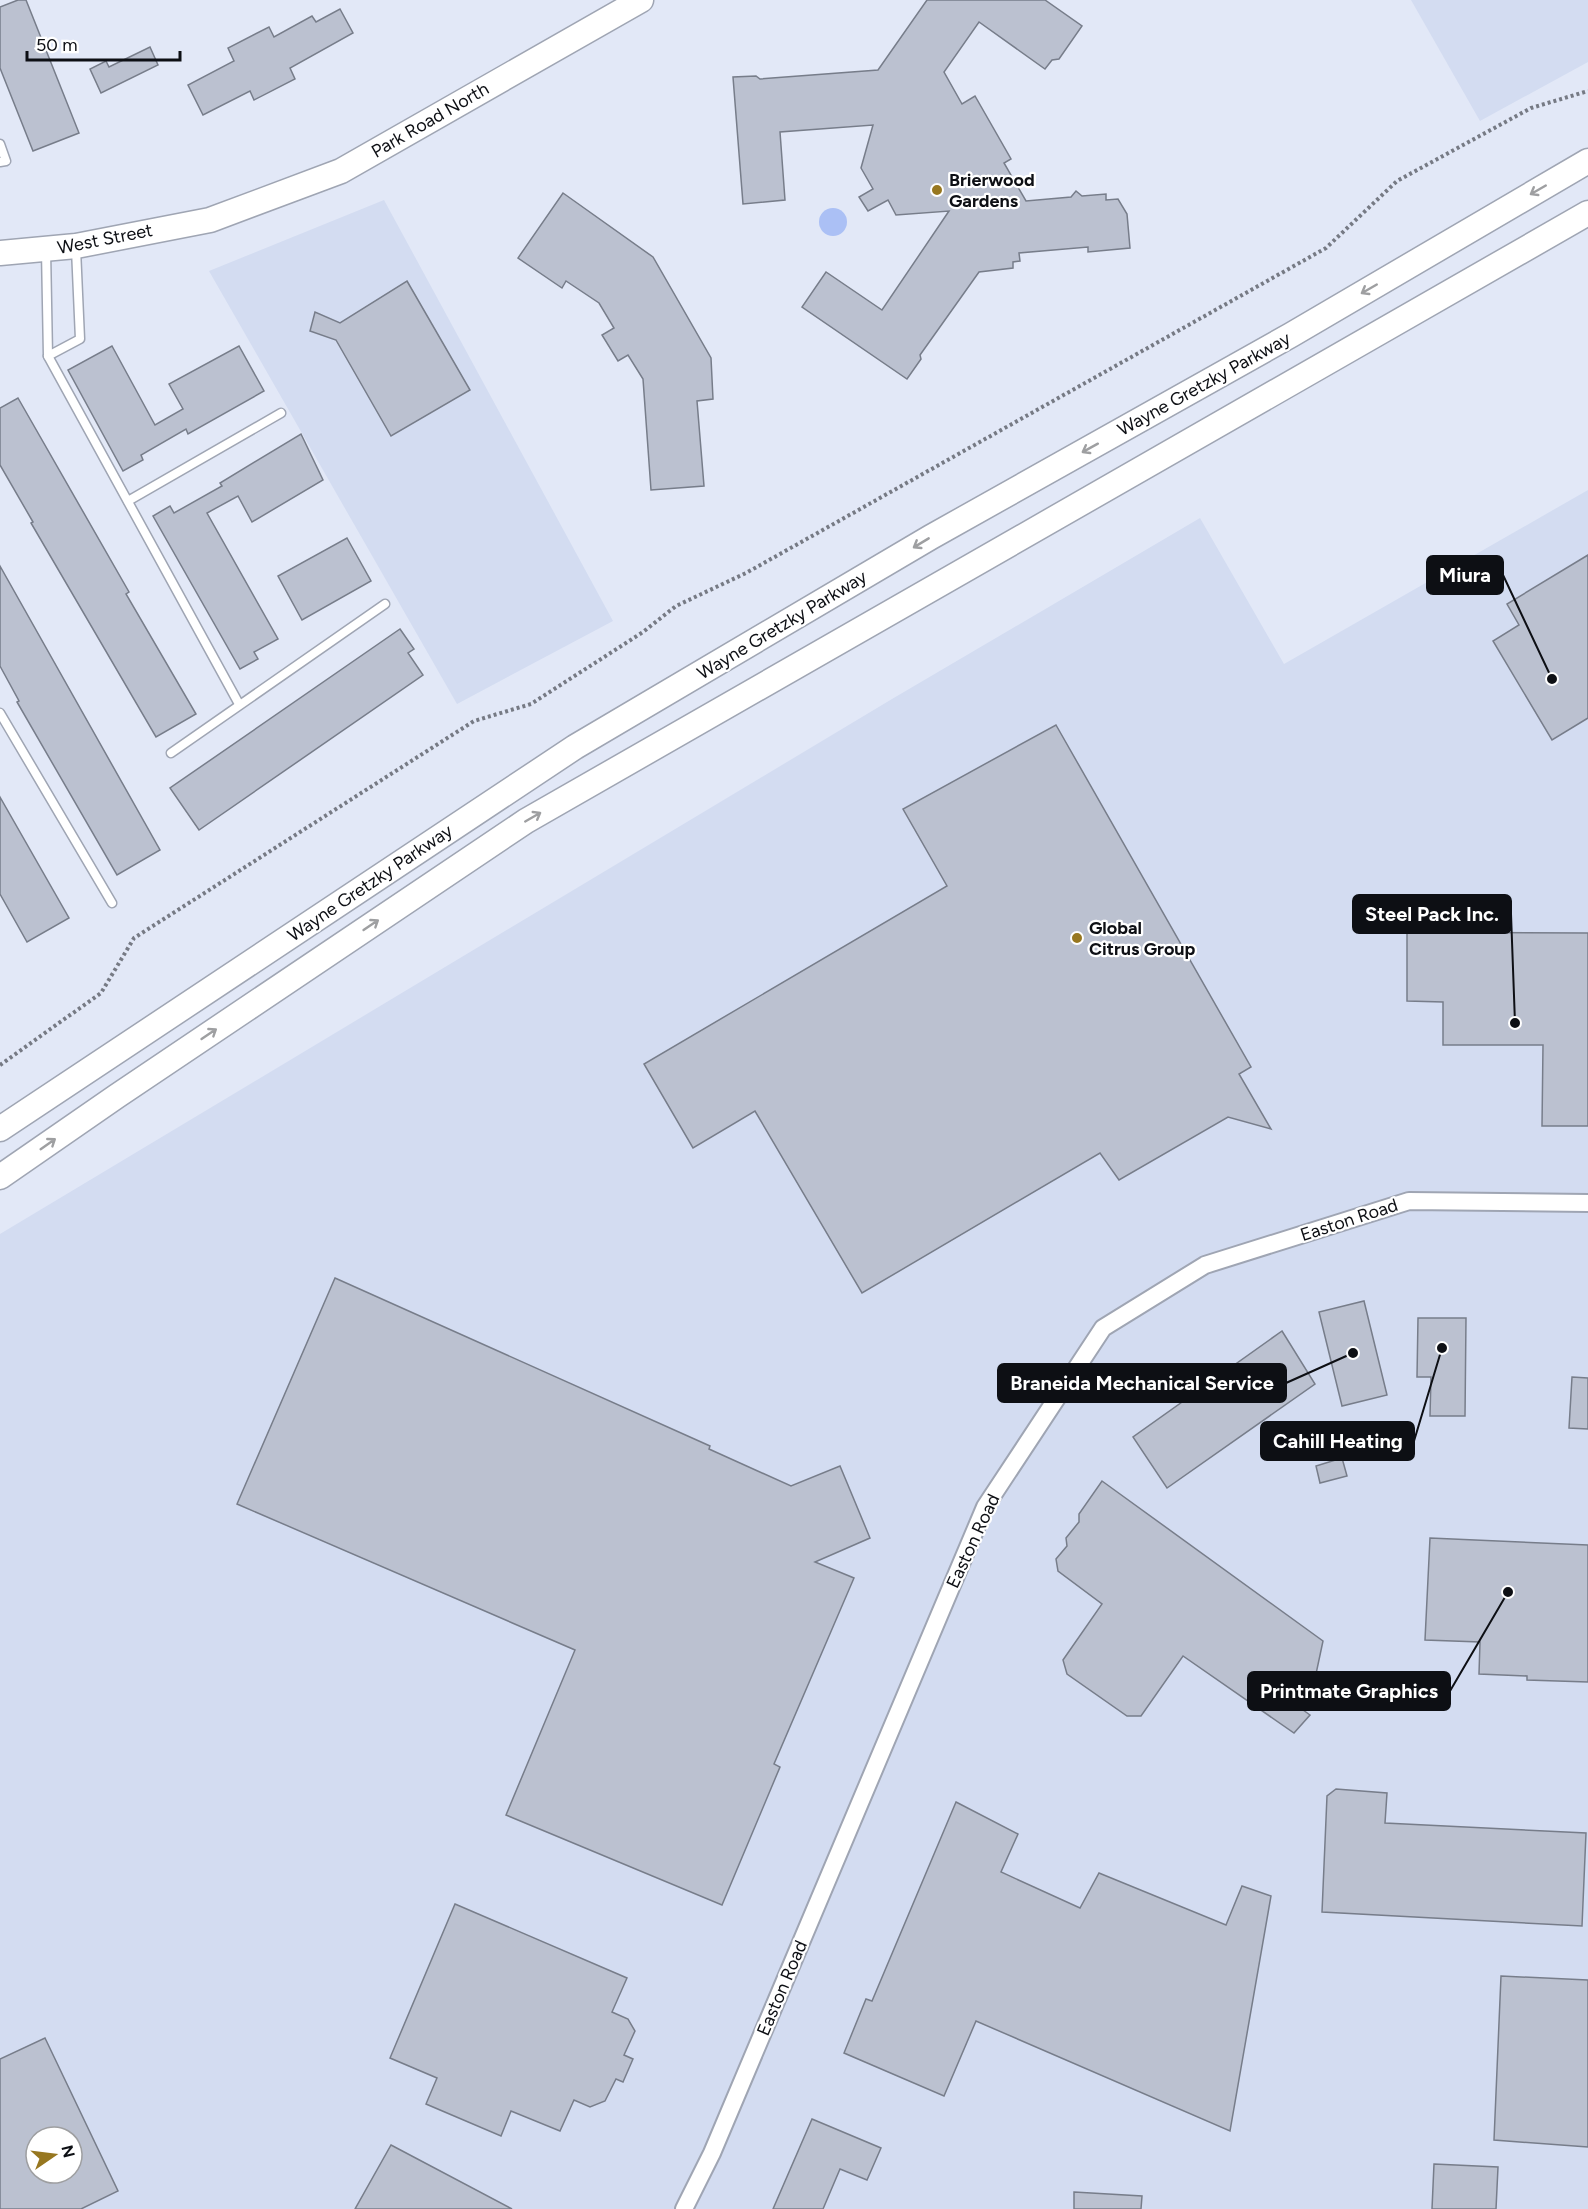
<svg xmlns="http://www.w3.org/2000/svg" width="1588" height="2209" font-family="Figtree,sans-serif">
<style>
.built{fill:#d3dcf1;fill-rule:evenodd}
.green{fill:#abc0f5}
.building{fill:#bbc1d0;stroke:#777d8a;stroke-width:1.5;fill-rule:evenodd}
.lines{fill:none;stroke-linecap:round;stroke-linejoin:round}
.service-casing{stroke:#9fa5b3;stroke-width:11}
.minor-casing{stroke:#9fa5b3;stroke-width:20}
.secondary-casing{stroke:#9fa5b3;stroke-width:27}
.path{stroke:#767a84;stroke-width:4;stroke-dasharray:3 3;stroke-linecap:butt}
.service{stroke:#fff;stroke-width:8}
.minor{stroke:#fff;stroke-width:16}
.secondary{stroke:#fff;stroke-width:24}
.oneway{stroke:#9e9fa1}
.poi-dot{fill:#977720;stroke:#fff;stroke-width:2}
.labels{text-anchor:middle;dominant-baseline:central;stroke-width:4.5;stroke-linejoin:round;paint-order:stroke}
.street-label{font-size:18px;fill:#0d0f14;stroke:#fff}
.poi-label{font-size:18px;font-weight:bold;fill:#0d0f14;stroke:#fff;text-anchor:start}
.leader{fill:none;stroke:#0d0f14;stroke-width:2}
.callout-dot{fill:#0d0f14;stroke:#fff;stroke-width:2}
.callout{fill:#0d0f14;stroke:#0d0f14;stroke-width:2}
.callout-label{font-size:20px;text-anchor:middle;font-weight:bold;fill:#fff}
</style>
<rect width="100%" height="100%" fill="#e2e8f7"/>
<g class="built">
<polygon points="1411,0 1588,0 1588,62 1480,121"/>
<polygon points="384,200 613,621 457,704 209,271"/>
<path d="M1588 490V2209H0V1234L892 699 1200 518 1284 664ZM36 2137H72V2173H36Z"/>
</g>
<circle class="green" cx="833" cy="222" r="14"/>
<g class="building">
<polygon points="18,0 26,0 79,133 33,151 0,68 0,7"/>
<polygon points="927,0 1045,0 1082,26 1059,59 1052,60 1045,69 979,22 944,72 962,104 975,96 1011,159 1004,163 1026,201 1071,197 1076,191 1082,196 1106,194 1106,200 1118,199 1127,214 1130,248 1088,252 1088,247 1019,253 1020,261 1013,262 1013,268 979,272 920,355 921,359 907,379 802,307 826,272 882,310 949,211 896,215 888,200 868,211 859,197 873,189 861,168 873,125 780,132 785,200 743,204 733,77 756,76 760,79 878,70"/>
<polygon points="340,9 353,33 290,68 295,79 254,100 250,91 203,115 188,85 234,61 228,48 269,27 274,37 312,16 316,22"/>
<polygon points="150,47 158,65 101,93 90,69 106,61 109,67"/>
<polygon points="563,193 653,257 711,358 713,399 697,401 704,486 651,490 643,379 628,355 618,361 602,335 614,328 599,303 566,281 562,288 518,258"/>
<polygon points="407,281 470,390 391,436 336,340 310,331 315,312 340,323"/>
<polygon points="112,346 155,425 183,409 169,384 239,346 264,391 188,434 186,429 141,455 143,460 123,471 68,370"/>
<polygon points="18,398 129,592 126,594 196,714 156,737 31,523 33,522 0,465 0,408"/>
<polygon points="301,434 323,480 252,522 238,496 207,513 278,639 254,652 258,659 240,669 153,516 170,506 174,513 222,486 220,483"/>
<polygon points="347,538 371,581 302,620 278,576"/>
<polygon points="1588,555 1588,718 1552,740 1493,641 1519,625 1507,604"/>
<polygon points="0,566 160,850 117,875 17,702 19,701 0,666"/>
<polygon points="400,629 414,649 408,653 423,675 199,830 170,788"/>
<polygon points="1056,725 1251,1067 1239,1074 1271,1129 1228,1117 1119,1180 1100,1153 862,1293 755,1111 693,1148 644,1064 947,886 903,809"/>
<polygon points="0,797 69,918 27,942 0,894"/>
<polygon points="1407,932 1588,933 1588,1126 1542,1126 1543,1045 1443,1045 1443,1002 1407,1001"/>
<polygon points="335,1278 710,1446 709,1449 791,1486 840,1466 870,1538 815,1562 854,1578 774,1764 780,1767 722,1905 506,1815 575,1650 237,1504"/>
<polygon points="1364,1301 1387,1395 1342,1406 1319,1312"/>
<polygon points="1418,1318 1466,1318 1465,1416 1430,1416 1431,1377 1417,1377"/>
<polygon points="1282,1331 1315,1384 1167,1488 1133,1437"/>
<polygon points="1572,1377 1588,1378 1588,1429 1569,1428"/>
<polygon points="1342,1458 1347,1476 1320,1483 1316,1466"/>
<polygon points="1102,1481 1323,1641 1316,1674 1295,1704 1310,1715 1294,1733 1183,1656 1141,1716 1127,1716 1067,1674 1063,1660 1102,1604 1058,1571 1056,1559 1067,1546 1066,1538 1079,1522 1079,1514"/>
<polygon points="1430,1538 1588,1545 1588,1682 1527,1680 1527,1676 1479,1674 1480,1642 1425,1640"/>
<polygon points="1336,1789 1387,1793 1385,1823 1586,1833 1582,1926 1322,1912 1327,1796"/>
<polygon points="956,1802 1018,1834 1001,1872 1080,1908 1099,1873 1226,1925 1242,1886 1271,1896 1230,2131 976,2021 944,2096 844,2053 866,1999 872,2001"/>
<polygon points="455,1904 627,1978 612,2012 628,2019 635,2031 624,2055 633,2059 623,2082 616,2079 605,2101 590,2107 574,2100 560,2131 511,2111 501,2136 426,2104 437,2078 390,2058"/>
<polygon points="1501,1976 1588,1980 1588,2147 1494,2140"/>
<path d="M45 2038 118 2191 81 2209H0V2059ZM36 2137H72V2173H36Z"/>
<polygon points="812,2119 881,2148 867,2180 840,2169 823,2209 773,2209"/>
<polygon points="391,2145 512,2209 355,2209"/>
<polygon points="1434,2164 1498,2167 1496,2209 1432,2209"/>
<polygon points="1074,2192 1142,2196 1141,2209 1074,2209"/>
</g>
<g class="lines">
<defs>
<g id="service">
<polyline points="0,144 6,161 0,162"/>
<polyline points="46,250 48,356 239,704"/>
<polyline points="48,356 80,339 76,249"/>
<polyline points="128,501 281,413"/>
<polyline points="0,713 112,903"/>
<polyline points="171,753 385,604"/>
</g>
<polyline id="minor" points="684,2209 712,2153 985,1507 1103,1328 1205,1265 1409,1201 1588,1203"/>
<g id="secondary">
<polyline points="0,253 76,246 210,220 341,171 641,0"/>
<polyline points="0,1129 575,747 931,537 1291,335 1588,161"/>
<polyline points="0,1177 117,1096 526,821 1588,213"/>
</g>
</defs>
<use href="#service" class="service-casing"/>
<use href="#minor" class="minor-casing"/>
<use href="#secondary" class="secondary-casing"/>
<polyline class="path" points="0,1065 101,993 134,938 474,721 531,704 643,632 676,606 746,573 1326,248 1397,181 1531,108 1588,91"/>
<use href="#service" class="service"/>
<use href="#minor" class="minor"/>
<use href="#secondary" class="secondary"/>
</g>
<defs><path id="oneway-shaft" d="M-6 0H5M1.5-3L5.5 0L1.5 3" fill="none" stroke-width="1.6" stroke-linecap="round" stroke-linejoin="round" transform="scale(1.5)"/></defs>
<g class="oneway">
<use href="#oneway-shaft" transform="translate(1538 190) rotate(150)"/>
<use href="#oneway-shaft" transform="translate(1369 289) rotate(150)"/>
<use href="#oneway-shaft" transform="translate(1090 448) rotate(151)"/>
<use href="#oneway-shaft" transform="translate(921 543) rotate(149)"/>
<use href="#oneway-shaft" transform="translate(533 817) rotate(-30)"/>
<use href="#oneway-shaft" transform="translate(371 925) rotate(-34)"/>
<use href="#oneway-shaft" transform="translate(209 1034) rotate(-34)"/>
<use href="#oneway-shaft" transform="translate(48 1144) rotate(-35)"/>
</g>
<g class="poi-dot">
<circle cx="937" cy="190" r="6"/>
<circle cx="1077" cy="938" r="6"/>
</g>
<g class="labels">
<g class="street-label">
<text transform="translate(430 120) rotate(-30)">Park Road North</text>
<text transform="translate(105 239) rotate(-11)">West Street</text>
<text transform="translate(1204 384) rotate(-29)">Wayne Gretzky Parkway</text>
<text transform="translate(782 625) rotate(-31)">Wayne Gretzky Parkway</text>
<text transform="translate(370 883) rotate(-34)">Wayne Gretzky Parkway</text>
<text transform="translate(1349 1220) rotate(-18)">Easton Road</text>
<text transform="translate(973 1541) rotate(-65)">Easton Road</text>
<text transform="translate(782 1988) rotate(-67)">Easton Road</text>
</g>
<g class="poi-label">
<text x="949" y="180">Brierwood<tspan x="949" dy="21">Gardens</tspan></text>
<text x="1089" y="928">Global<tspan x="1089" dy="21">Citrus Group</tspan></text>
</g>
</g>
<path class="leader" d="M1552 679L1503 575M1515 1023L1511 914M1353 1353L1286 1383M1442 1348L1414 1441M1508 1592L1450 1691"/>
<g class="callout-dot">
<circle cx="1552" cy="679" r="6"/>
<circle cx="1515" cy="1023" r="6"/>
<circle cx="1353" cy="1353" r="6"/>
<circle cx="1442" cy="1348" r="6"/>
<circle cx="1508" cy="1592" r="6"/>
</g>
<g class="callout">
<rect x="1427" y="556" width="76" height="38" rx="6"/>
<rect x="1353" y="895" width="158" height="38" rx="6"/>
<rect x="998" y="1364" width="288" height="38" rx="6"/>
<rect x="1261" y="1422" width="153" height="38" rx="6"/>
<rect x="1248" y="1672" width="202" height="38" rx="6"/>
</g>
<g class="callout-label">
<text x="1465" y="582">Miura</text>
<text x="1432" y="921">Steel Pack Inc.</text>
<text x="1142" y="1390">Braneida Mechanical Service</text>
<text x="1338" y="1448">Cahill Heating</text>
<text x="1349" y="1698">Printmate Graphics</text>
</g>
<g transform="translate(54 2155) rotate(76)"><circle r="28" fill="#ffffff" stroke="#9e9fa1" stroke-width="1.5"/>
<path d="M0-4.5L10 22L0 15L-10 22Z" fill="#977720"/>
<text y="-9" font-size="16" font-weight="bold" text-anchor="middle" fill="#0d0f14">N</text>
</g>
<path d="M27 51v9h153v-9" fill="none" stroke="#0d0f14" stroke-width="3"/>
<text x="36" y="51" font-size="18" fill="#0d0f14" stroke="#ffffff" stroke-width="4.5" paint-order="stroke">50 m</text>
</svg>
